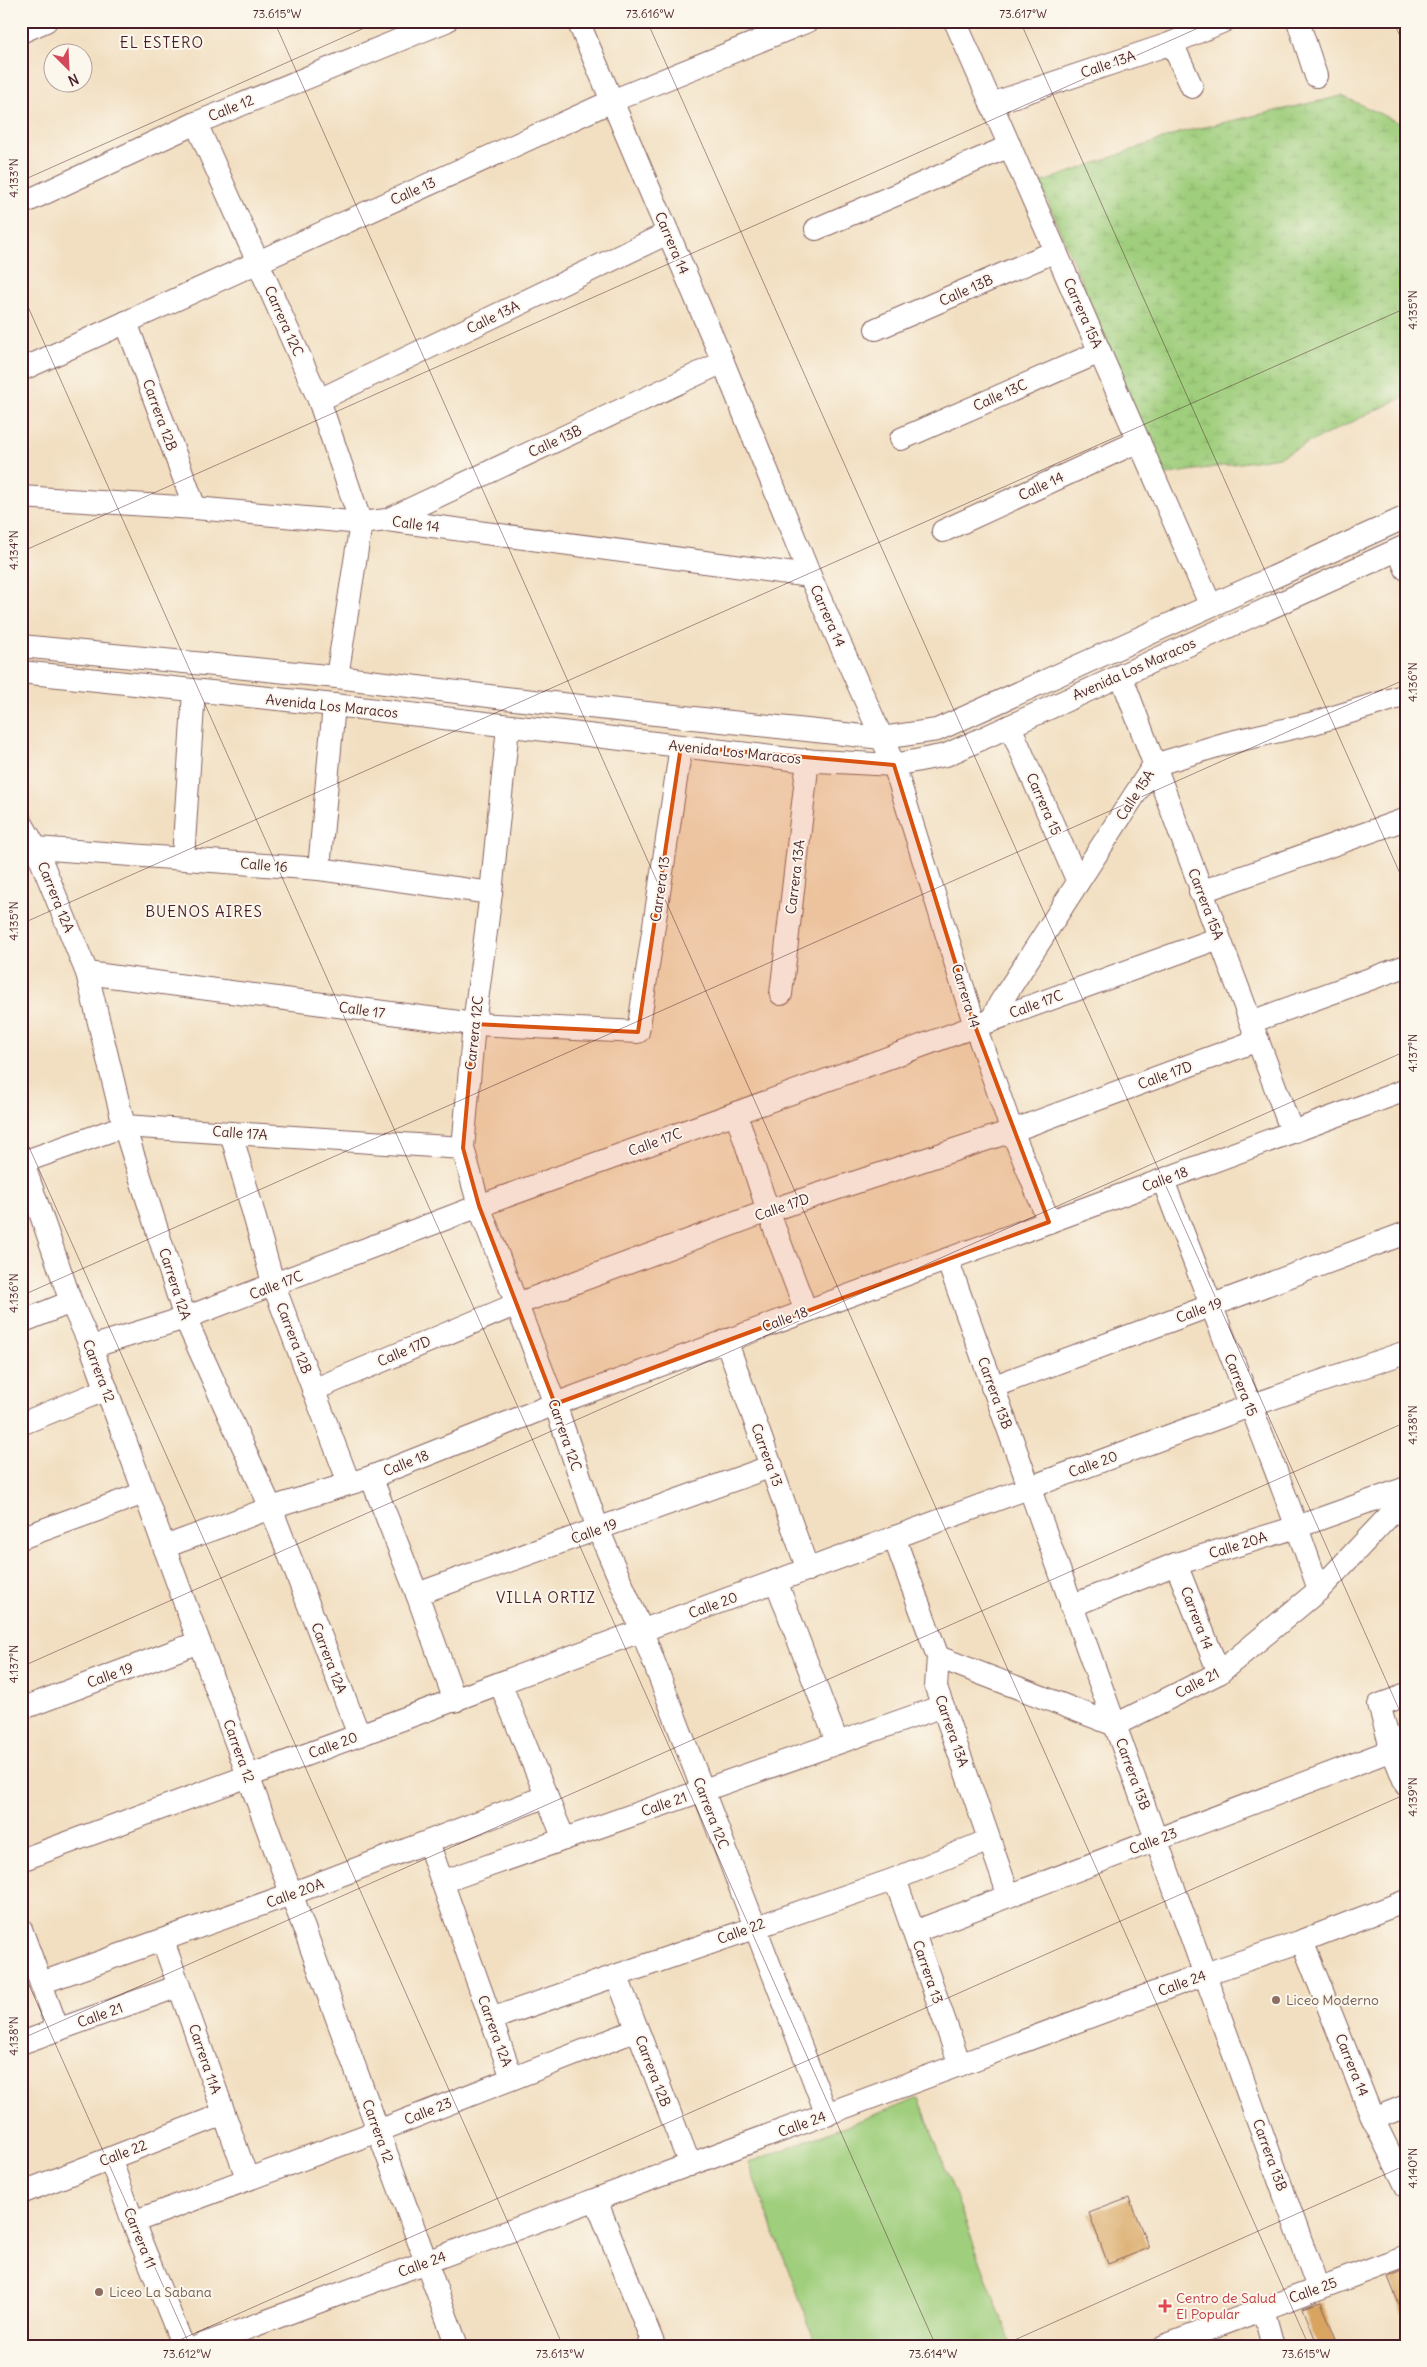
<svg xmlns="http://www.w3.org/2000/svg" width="1427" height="2367" font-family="Delius,sans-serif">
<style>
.grass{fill:#9fce7c;stroke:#747654}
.wetland{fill:url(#wetland-marsh);stroke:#747654}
.building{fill:#d8a45e}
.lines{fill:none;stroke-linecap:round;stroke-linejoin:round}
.minor-casing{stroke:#856260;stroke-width:24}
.minor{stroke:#fff;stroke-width:22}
.marked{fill:#d8530f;fill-opacity:0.2;stroke:#d8530f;stroke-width:4;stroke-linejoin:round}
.ticks{fill:none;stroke:#4a1f2b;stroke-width:1;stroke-opacity:0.45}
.education-dot{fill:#8d6e63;stroke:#fbf7ec;stroke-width:2}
.health-dot{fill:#e0444e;stroke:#fbf7ec;stroke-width:2}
.labels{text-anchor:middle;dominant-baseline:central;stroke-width:4;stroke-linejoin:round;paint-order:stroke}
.street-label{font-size:14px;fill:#4a1f2b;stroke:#fbf7ec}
.education-label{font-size:14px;fill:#785e54;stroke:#fbf7ec;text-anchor:start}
.health-label{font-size:14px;fill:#be3a42;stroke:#fbf7ec;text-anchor:start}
.neighbourhood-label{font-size:15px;letter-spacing:1px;fill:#4a1f2b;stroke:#fbf7ec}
.neatline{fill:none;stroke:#4a1f2b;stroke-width:2}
.ticks-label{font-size:12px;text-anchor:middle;fill:#4a1f2b}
</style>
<defs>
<pattern id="wetland-marsh" width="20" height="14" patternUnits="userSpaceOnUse" patternTransform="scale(1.25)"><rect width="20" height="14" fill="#9fce7c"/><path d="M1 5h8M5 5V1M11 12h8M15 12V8" fill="none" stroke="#8ab06b"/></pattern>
</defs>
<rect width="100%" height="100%" fill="#fbf7ec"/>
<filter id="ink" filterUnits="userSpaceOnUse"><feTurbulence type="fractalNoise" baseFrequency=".02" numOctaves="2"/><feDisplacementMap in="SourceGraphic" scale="10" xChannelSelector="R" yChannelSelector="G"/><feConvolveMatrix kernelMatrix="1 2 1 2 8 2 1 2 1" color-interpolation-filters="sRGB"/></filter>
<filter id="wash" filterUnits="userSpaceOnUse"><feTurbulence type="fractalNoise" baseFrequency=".0096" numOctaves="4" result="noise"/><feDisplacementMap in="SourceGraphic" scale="20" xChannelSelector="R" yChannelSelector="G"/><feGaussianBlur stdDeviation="1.12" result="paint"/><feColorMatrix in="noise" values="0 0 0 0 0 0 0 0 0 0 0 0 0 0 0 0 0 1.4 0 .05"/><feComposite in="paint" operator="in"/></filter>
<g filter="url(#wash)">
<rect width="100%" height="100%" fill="#f2dfc1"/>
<polygon class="grass" points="919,2098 1012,2346 817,2346 748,2163"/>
<polygon class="wetland" points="1342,96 1406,126 1406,396 1279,457 1163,475 1040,183 1182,132"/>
<g id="blocks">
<g class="building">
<polygon points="1129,2198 1149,2248 1108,2264 1089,2213"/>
<polygon points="1405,2270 1406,2273 1405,2319 1388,2277"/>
<polygon points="1321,2302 1339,2346 1318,2346 1303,2308"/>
</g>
</g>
</g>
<g filter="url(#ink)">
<use href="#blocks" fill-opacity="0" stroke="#856260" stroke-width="1"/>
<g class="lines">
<defs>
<g id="minor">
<polyline points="578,21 723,362 810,576 894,765 975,1026 1012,1131 1049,1222"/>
<polyline points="955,21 1210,604"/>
<polyline points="1298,21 1316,76"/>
<polyline points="21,32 46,21"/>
<polyline points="1172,43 1192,87"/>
<polyline points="991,104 1172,43 1224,21"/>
<polyline points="196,123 319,400 361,523 337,677"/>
<polyline points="21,204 196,123 446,21"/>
<polyline points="816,229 1010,146"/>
<polyline points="126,322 195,508"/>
<polyline points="876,329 1056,251"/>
<polyline points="21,370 612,101 808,21"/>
<polyline points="319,400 668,233"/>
<polyline points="901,439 1100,352"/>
<polyline points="21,497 195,508 361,523 387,520 810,576"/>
<polyline points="387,520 723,362"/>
<polyline points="943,531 1139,441"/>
<polyline points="1398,550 1406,569"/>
<polyline points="21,646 337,677 505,698 882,738 937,730 1406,517"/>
<polyline points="21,672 334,705 798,760 894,765 946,755 1406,546"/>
<polyline points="1121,675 1292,1132"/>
<polyline points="1010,726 1078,882"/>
<polyline points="508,727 491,893 474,1024 463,1148 479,1206 555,1404 598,1529 642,1631 827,2115"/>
<polyline points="21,822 36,848 87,973 124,1126 185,1318 271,1508 359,1735"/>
<polyline points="36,848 319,869 491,893"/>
<polyline points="183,858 194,691"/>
<polyline points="319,869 334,705"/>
<polyline points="1200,892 1406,819"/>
<polyline points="87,973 474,1024 638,1032 681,746"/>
<polyline points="781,994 808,760"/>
<polyline points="991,1021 1000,1003 1154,765 1227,743 1314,723 1406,695"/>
<polyline points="1251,1022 1406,966"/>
<polyline points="736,1113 768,1211 806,1311"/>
<polyline points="231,1133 274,1286 349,1483"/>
<polyline points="21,1157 71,1302 91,1347 457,2346"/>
<polyline points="23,1162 124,1126 463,1148"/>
<path d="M1163 1180C1214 1317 1272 1452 1319 1590"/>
<polyline points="947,1259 1318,2288"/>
<polyline points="21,1322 71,1302"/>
<polyline points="726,1340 808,1570"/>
<polyline points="91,1347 185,1318 479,1206 1219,938"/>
<polyline points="992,1387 1406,1233"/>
<polyline points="313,1390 517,1304 768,1211 1012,1131 1258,1040"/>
<polyline points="21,1424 107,1389"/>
<polyline points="371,1477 417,1594 455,1701"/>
<polyline points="894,1537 938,1657 936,1687 1009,1896"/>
<polyline points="21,1538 144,1493"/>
<polyline points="164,1547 271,1508 371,1477 555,1404 1406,1090"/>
<polyline points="1176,1564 1219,1673"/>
<polyline points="776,1581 837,1742"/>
<polyline points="417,1594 772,1466"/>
<polyline points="1071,1606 1176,1564 1297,1527 1406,1488"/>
<polyline points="938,1657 1115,1725 1219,1673 1319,1590 1406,1498"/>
<polyline points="500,1683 564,1839"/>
<polyline points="1406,1695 1379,1705 1392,1750 1406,1785"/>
<polyline points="21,1709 199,1642"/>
<polyline points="428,1842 512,2078"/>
<polyline points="21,1860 1250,1406 1406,1352"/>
<polyline points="895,1879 960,2065"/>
<polyline points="442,1882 943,1706"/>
<polyline points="21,1929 58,2030"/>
<polyline points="914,1932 1392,1750"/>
<polyline points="163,1941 247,2178"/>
<polyline points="1302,1941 1373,2119 1406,2186"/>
<polyline points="617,1977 690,2165"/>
<polyline points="41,1983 291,1894 547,1796"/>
<polyline points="491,2019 895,1879 989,1840"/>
<polyline points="21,2043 179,1986"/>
<polyline points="1373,2119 1406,2106"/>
<polyline points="110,2158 133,2222 183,2346"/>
<polyline points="21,2193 224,2114"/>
<polyline points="596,2200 653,2343 648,2346"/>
<polyline points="133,2222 378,2131 637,2030"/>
<polyline points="1263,2309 1273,2346"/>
<polyline points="199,2346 1205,1974 1302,1941 1406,1901"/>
<polyline points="1164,2346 1406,2256"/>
</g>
</defs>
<use href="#minor" class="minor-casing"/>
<use href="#minor" class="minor"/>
</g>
</g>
<path class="marked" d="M681 746 894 765 975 1026 1049 1222 555 1404 479 1206 463 1148 474 1024 638 1032Z"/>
<path class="ticks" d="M274 21 1309 2346M647 21 1406 1725M1020 21 1406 887M1393 21 1406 49M21 181 380 21M21 291 936 2346M21 552 1214 21M21 924 1406 308M21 1129 563 2346M21 1296 1406 679M21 1667 1406 1051M21 1967 190 2346M21 2039 1406 1422M166 2346 1406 1794M1001 2346 1406 2165"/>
<g class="education-dot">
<circle cx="1276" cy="2000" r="5"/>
<circle cx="99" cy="2292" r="5"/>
</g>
<path class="health-dot" d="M1162.5 2298.5h5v5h5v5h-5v5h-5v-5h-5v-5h5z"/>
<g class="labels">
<g class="street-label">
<text transform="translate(1108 64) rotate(-19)">Calle 13A</text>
<text transform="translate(231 108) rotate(-22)">Calle 12</text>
<text transform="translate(413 191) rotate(-24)">Calle 13</text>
<text transform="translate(672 243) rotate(67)">Carrera 14</text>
<text transform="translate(966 290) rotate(-24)">Calle 13B</text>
<text transform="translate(1083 313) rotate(66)">Carrera 15A</text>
<text transform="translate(493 317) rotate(-26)">Calle 13A</text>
<text transform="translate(284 321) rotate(66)">Carrera 12C</text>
<text transform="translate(1000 395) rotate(-24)">Calle 13C</text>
<text transform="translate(160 415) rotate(70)">Carrera 12B</text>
<text transform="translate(555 441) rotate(-25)">Calle 13B</text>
<text transform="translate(1041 486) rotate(-25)">Calle 14</text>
<text transform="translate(416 524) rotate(7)">Calle 14</text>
<text transform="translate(828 616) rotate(66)">Carrera 14</text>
<text transform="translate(1134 669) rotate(-24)">Avenida Los Maracos</text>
<text transform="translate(332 706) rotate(6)">Avenida Los Maracos</text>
<text transform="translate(735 752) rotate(6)">Avenida Los Maracos</text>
<text transform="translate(1135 795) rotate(-57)">Calle 15A</text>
<text transform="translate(1044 804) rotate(66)">Carrera 15</text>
<text transform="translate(264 865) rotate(5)">Calle 16</text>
<text transform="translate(795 877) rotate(-83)">Carrera 13A</text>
<text transform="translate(660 889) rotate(-82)">Carrera 13</text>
<text transform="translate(56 897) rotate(68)">Carrera 12A</text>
<text transform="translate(1206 904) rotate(69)">Carrera 15A</text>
<text transform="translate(966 996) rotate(73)">Carrera 14</text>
<text transform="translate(1036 1004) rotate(-20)">Calle 17C</text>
<text transform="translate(362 1010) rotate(8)">Calle 17</text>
<text transform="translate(474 1033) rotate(-84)">Carrera 12C</text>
<text transform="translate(1165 1075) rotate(-20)">Calle 17D</text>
<text transform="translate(240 1133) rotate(4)">Calle 17A</text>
<text transform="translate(655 1142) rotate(-20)">Calle 17C</text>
<text transform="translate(1165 1179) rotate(-20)">Calle 18</text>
<text transform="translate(782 1207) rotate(-19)">Calle 17D</text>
<text transform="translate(175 1284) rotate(72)">Carrera 12A</text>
<text transform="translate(276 1285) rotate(-21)">Calle 17C</text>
<text transform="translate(1199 1310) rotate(-20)">Calle 19</text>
<text transform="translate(785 1319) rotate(-20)">Calle 18</text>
<text transform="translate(294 1338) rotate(69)">Carrera 12B</text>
<text transform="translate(404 1351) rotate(-23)">Calle 17D</text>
<text transform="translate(99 1371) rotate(69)">Carrera 12</text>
<text transform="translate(1241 1385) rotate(68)">Carrera 15</text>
<text transform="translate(995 1393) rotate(70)">Carrera 13B</text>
<text transform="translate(565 1435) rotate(71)">Carrera 12C</text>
<text transform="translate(767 1455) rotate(70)">Carrera 13</text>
<text transform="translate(406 1463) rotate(-22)">Calle 18</text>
<text transform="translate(1093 1464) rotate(-20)">Calle 20</text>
<text transform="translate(594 1531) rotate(-20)">Calle 19</text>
<text transform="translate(1238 1545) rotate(-17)">Calle 20A</text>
<text transform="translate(713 1605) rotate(-20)">Calle 20</text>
<text transform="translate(1197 1618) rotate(69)">Carrera 14</text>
<text transform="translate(329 1658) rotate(69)">Carrera 12A</text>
<text transform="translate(110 1675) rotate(-20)">Calle 19</text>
<text transform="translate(1197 1683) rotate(-28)">Calle 21</text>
<text transform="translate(952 1731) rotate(71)">Carrera 13A</text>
<text transform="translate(333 1745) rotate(-20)">Calle 20</text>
<text transform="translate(239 1751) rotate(70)">Carrera 12</text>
<text transform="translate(1133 1774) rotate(70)">Carrera 13B</text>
<text transform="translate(664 1804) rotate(-19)">Calle 21</text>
<text transform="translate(711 1813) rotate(69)">Carrera 12C</text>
<text transform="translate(1153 1841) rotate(-21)">Calle 23</text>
<text transform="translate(295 1893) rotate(-20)">Calle 20A</text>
<text transform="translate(741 1931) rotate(-20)">Calle 22</text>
<text transform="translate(928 1972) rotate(71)">Carrera 13</text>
<text transform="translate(1182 1983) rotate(-20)">Calle 24</text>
<text transform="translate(100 2015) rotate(-20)">Calle 21</text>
<text transform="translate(495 2031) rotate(70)">Carrera 12A</text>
<text transform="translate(205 2059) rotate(71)">Carrera 11A</text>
<text transform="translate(1352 2065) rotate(68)">Carrera 14</text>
<text transform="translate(653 2071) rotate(69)">Carrera 12B</text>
<text transform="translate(428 2111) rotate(-22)">Calle 23</text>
<text transform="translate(802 2124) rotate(-20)">Calle 24</text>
<text transform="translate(378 2131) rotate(70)">Carrera 12</text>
<text transform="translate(123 2153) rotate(-21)">Calle 22</text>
<text transform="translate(1270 2155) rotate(70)">Carrera 13B</text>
<text transform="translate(140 2238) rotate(68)">Carrera 11</text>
<text transform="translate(422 2264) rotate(-20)">Calle 24</text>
<text transform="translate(1313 2290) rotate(-20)">Calle 25</text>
</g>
<g class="education-label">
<text x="1286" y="2000">Liceo Moderno</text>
<text x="109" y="2292">Liceo La Sabana</text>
</g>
<g class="health-label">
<text x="1176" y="2298">Centro de Salud<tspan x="1176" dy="16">El Popular</tspan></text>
</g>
<g class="neighbourhood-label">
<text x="162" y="42">EL ESTERO</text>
<text x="204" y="911">BUENOS AIRES</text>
<text x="546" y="1597">VILLA ORTIZ</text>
</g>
</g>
<rect width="1427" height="2367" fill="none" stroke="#fbf7ec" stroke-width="55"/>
<g transform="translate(68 68) rotate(156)"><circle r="24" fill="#fbf7ec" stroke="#b4a19f"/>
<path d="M0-4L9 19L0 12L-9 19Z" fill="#d1495b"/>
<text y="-8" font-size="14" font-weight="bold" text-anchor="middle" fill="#4a1f2b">N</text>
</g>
<rect x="28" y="28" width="1372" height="2312" class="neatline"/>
<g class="ticks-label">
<text x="277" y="18">73.615°W</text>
<text x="650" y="18">73.616°W</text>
<text x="1023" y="18">73.617°W</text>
<text transform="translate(14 178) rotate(-90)" y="4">4.133°N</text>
<text transform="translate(1413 310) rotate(-90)" y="4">4.135°N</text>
<text transform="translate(14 550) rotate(-90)" y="4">4.134°N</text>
<text transform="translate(1413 682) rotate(-90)" y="4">4.136°N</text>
<text transform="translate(14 921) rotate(-90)" y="4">4.135°N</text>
<text transform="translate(1413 1053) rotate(-90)" y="4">4.137°N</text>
<text transform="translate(14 1293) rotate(-90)" y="4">4.136°N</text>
<text transform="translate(1413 1425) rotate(-90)" y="4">4.138°N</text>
<text transform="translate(14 1664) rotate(-90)" y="4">4.137°N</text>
<text transform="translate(1413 1797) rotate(-90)" y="4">4.139°N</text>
<text transform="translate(14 2036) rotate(-90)" y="4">4.138°N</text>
<text transform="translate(1413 2168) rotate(-90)" y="4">4.140°N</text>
<text x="187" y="2358">73.612°W</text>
<text x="560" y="2358">73.613°W</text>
<text x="933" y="2358">73.614°W</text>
<text x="1306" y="2358">73.615°W</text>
</g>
</svg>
